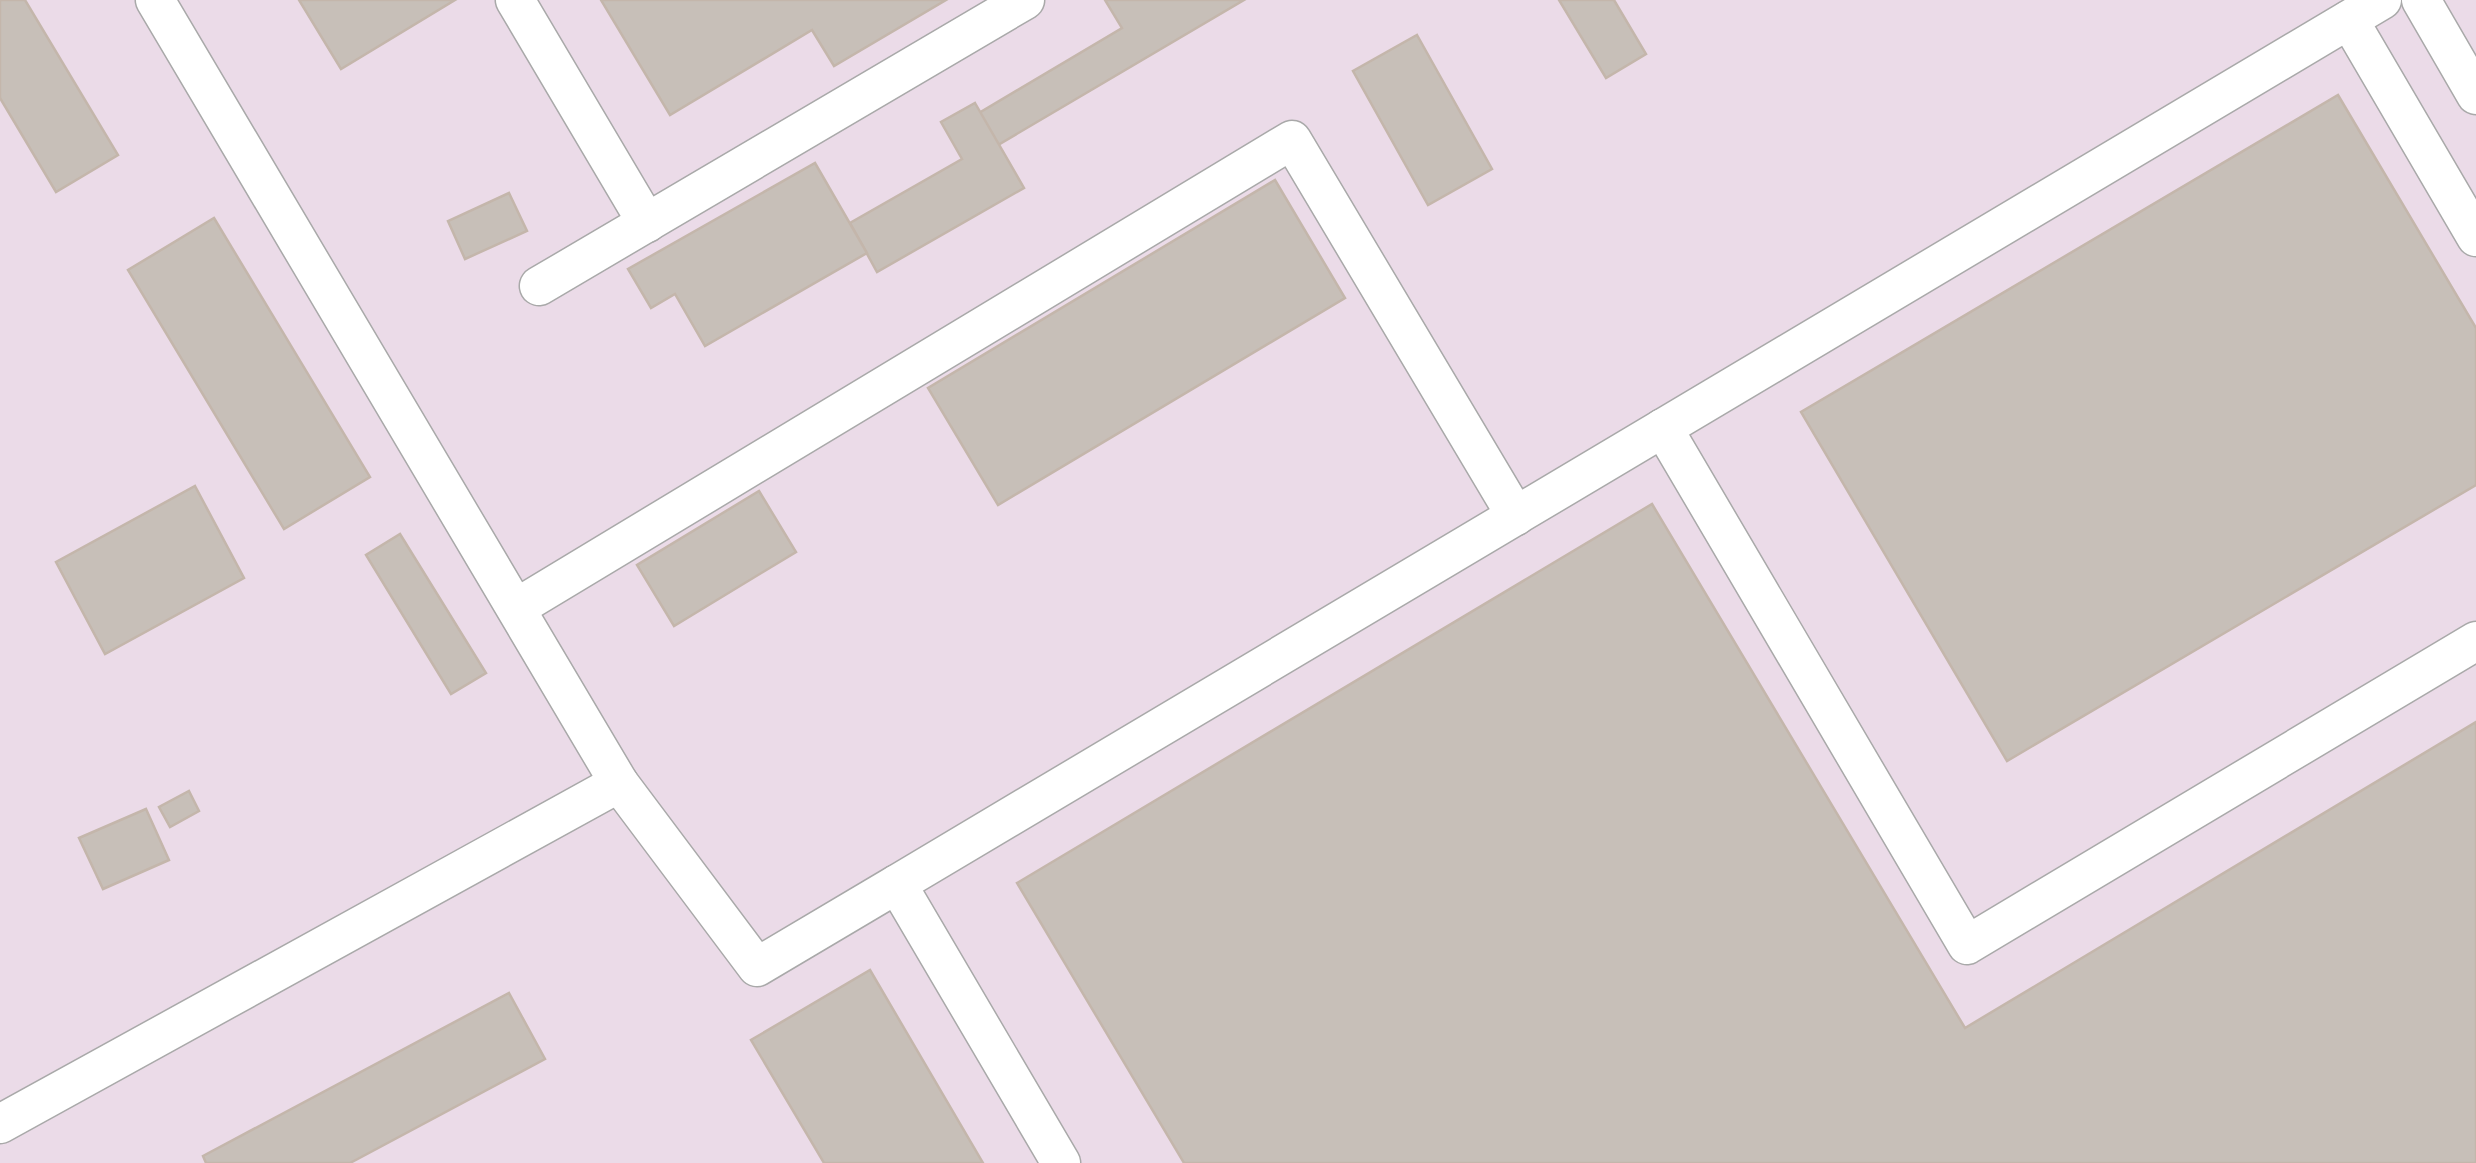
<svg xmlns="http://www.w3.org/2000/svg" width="2476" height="1163" font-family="Raleway,sans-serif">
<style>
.industrial{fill:#ebdbe8}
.building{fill:#c7bfb8;stroke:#c4b6ab;stroke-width:2.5}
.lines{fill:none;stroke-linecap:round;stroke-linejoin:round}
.minor-casing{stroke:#a9a9a9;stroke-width:41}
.minor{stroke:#fff;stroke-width:38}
</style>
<rect width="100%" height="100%" fill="#f2efe9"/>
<rect class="industrial" x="0" y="0" width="2476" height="1163"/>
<g class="building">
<polygon points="0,0 25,0 118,155 56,192 0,98"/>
<polygon points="299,0 455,0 341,69"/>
<polygon points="601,0 946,0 834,66 812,30 670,115"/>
<polygon points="1105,0 1244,0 998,145 979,113 1122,28"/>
<polygon points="1559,0 1614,0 1646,54 1606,78"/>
<polygon points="1417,35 1492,169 1428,205 1353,71"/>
<polygon points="2338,95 2476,328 2476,485 2007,761 1801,412"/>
<polygon points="975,103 1024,188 877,272 850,223 962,159 941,122"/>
<polygon points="815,163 867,253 705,346 675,294 651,308 628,269"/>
<polygon points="1275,180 1345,298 998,505 928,388"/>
<polygon points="509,193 527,231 465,259 448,221"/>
<polygon points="214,218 370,477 284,529 128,270"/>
<polygon points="195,486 244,578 105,654 56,562"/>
<polygon points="759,491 796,552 674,626 637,565"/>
<polygon points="1652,504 1965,1028 2476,722 2476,1163 1184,1163 1017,883"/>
<polygon points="400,534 486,673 451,694 366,555"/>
<polygon points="189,791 199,811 170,827 159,807"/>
<polygon points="146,809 169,860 103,889 79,838"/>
<polygon points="870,970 983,1163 824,1163 751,1040"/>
<polygon points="509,993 545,1059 350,1163 206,1163 203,1156"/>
</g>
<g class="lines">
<defs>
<g id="minor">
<polyline points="155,0 619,783 757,967 897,884 1061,1163"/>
<polyline points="515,0 647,223"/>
<polyline points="2421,0 2476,95"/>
<polyline points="2349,20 2476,237"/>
<polyline points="539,286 1025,0"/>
<polyline points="1663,428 1967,945 2476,641"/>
<polyline points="516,608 1292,140 1516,516"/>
<polyline points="897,884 2382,0"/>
<polyline points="0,1124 619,783"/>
</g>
</defs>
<use href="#minor" class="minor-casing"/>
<use href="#minor" class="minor"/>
</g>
</svg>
